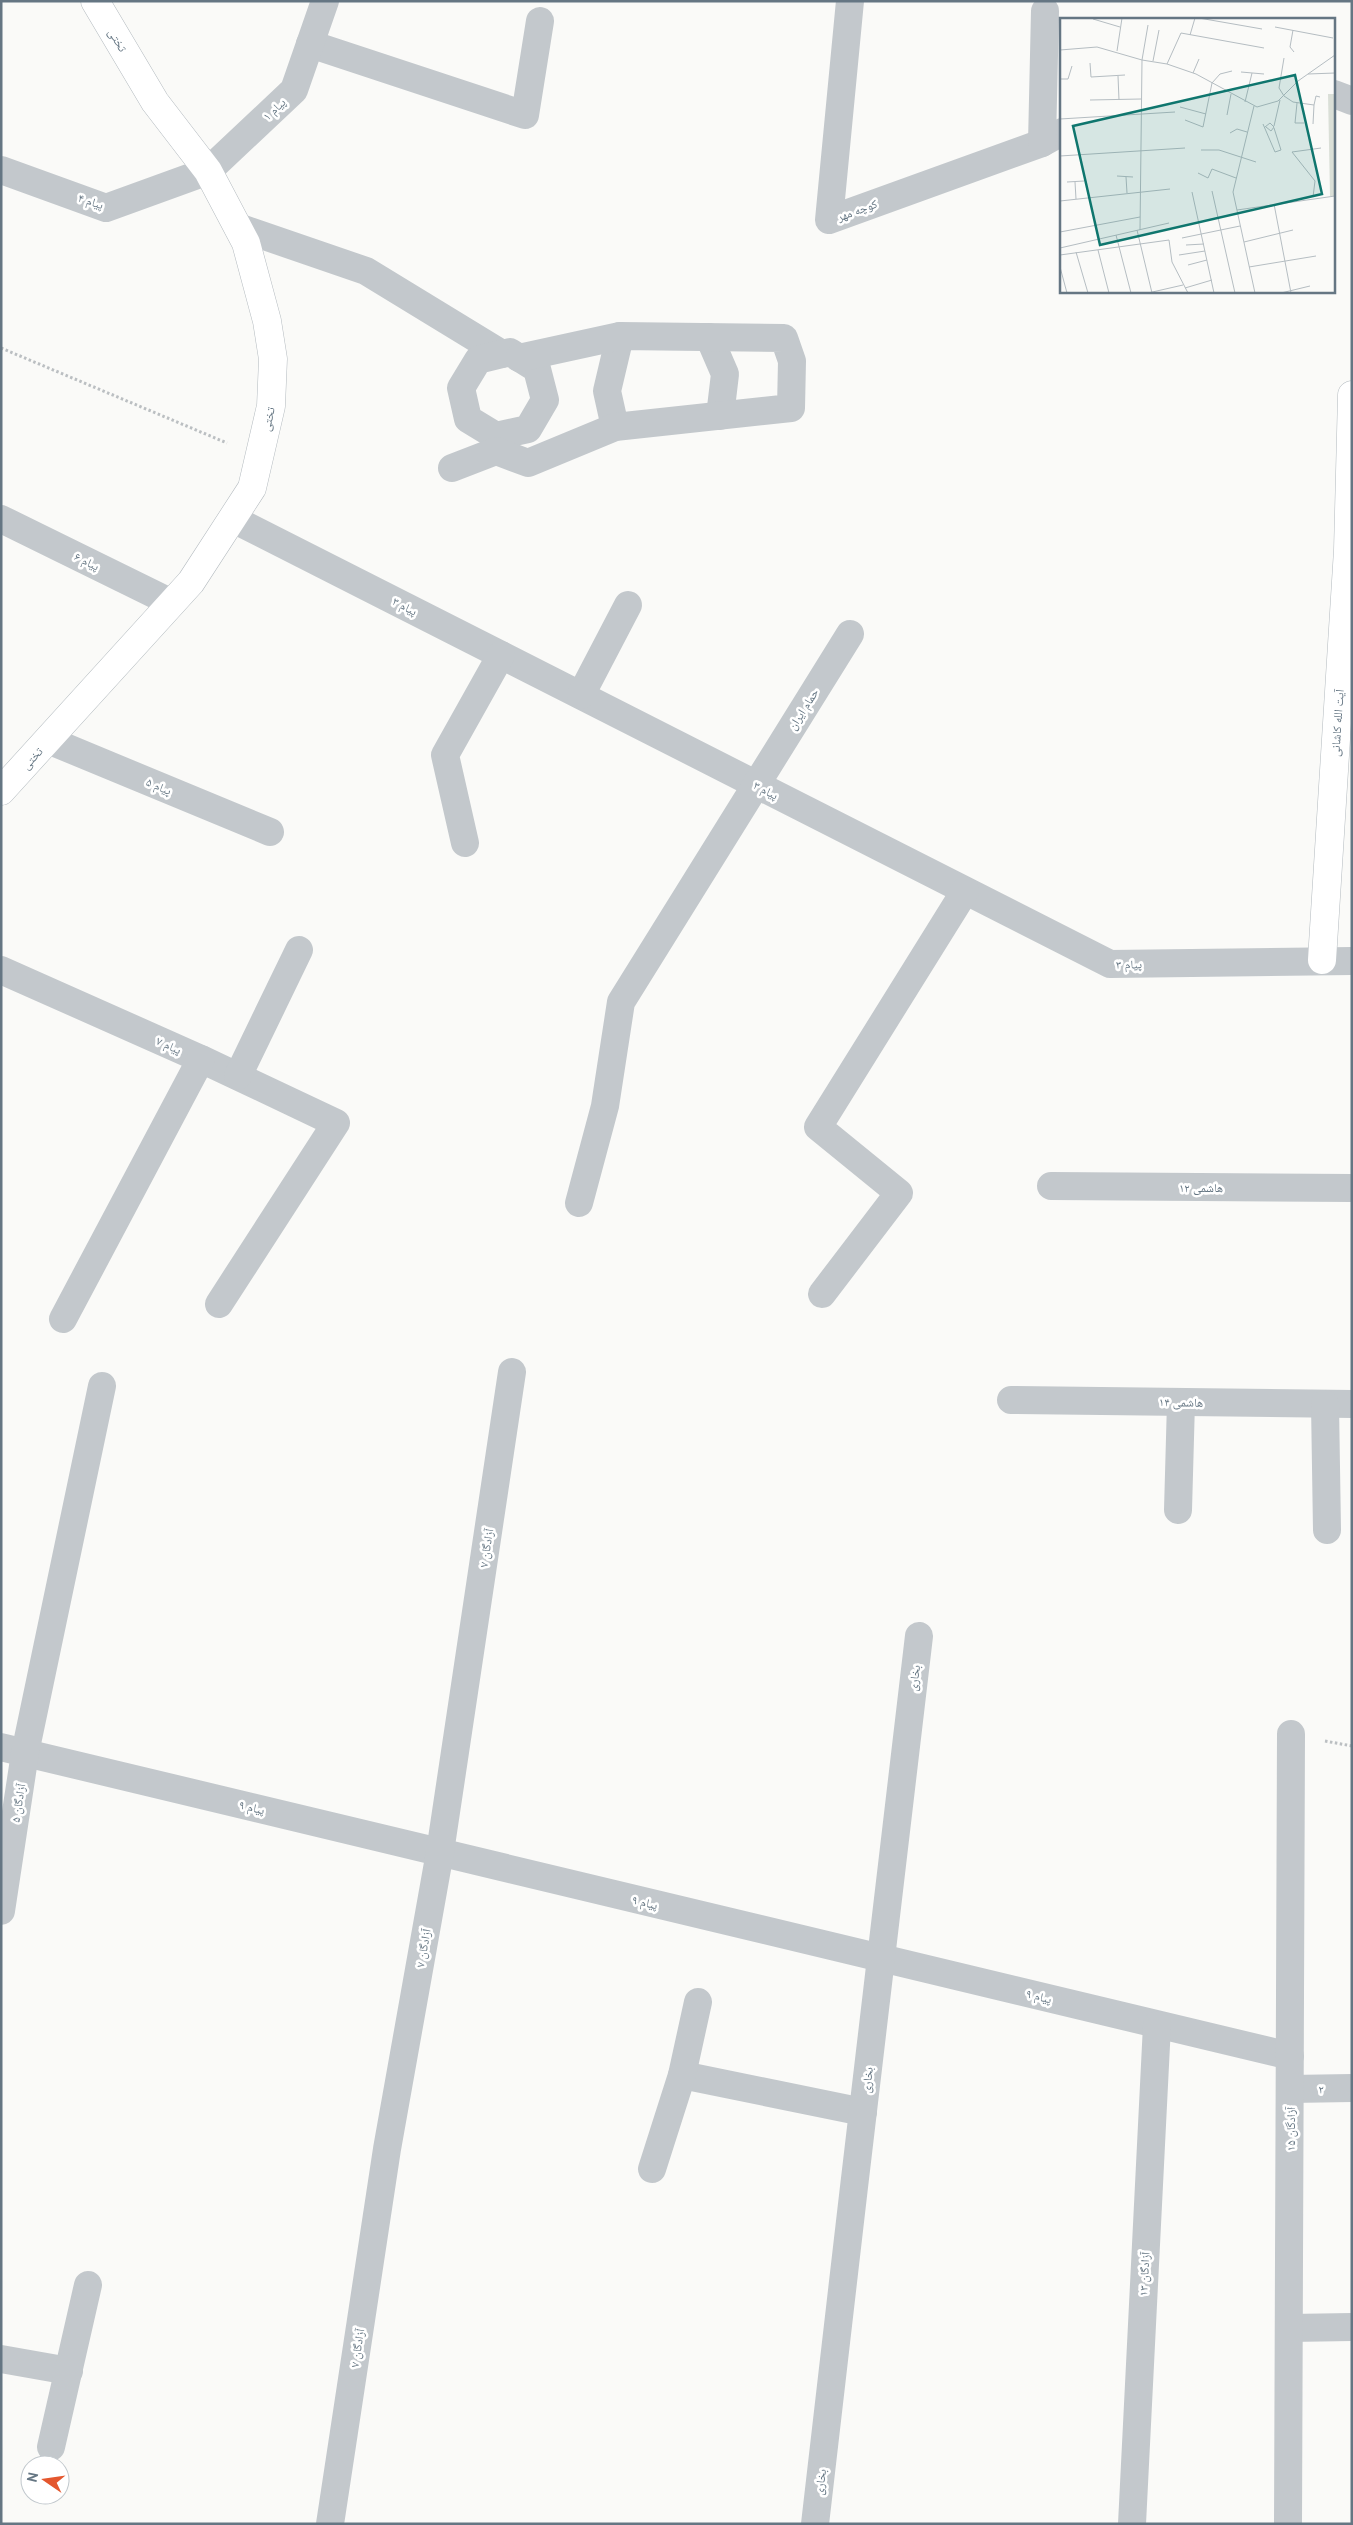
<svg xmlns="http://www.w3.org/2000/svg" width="1353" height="2525" font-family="'PT Sans','Noto Naskh Arabic',sans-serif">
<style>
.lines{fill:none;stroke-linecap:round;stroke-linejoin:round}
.secondary-casing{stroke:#b3babf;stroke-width:29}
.path{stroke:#bbbfc2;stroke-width:3;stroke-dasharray:2.5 2.5;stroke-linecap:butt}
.street{stroke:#c3c8cc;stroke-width:28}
.secondary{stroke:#fff;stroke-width:28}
.labels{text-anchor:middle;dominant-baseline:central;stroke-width:5;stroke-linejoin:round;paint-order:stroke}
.street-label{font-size:12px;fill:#657683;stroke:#fff}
.inset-road{fill:none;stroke:#b5bdc2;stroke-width:1}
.view{fill:#0f766e;fill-opacity:0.15;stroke:#0f766e;stroke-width:2.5}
.inset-edge{fill:none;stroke:#657683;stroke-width:2.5}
</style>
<rect width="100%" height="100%" fill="#fafaf8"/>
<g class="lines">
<defs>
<g id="secondary">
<polyline points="1,791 191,582 252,488 271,406 273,359 267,321 246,243 208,171 155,102 95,1"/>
<polyline points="1322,960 1348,550 1352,395"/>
</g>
</defs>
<use href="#secondary" class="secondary-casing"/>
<g class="path">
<polyline points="1,348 227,443"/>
<polyline points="1325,1741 1352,1746"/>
</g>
<g class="street">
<polyline points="850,1 829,220 1042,143 1062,132"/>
<polyline points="310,44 525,115 540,21"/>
<polyline points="1334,94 1352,101"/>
<polyline points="1042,143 1045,11"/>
<polyline points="1,170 106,208 208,171 294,90 325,1"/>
<polyline points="238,227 366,271 502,354"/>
<polyline points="709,337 725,374 720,416"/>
<polygon points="510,352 537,369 545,400 528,429 496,436 468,419 461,388 478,360"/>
<polyline points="615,427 607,391 620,336"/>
<polyline points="452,468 496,451 528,463 615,427 791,408 792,361 784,338 620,336 519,358"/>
<polyline points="1,519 172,603"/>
<polyline points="233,519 1110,964 1352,961"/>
<polyline points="581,695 628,605"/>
<polyline points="48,740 270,832"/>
<polyline points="465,843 445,755 501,655"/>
<polyline points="1,970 201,1059 336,1123 219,1304"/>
<polyline points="238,1076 299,950"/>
<polyline points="1051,1186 1352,1188"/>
<polyline points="579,1203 605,1106 621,1002 850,634"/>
<polyline points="822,1294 899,1193 818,1127 965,891"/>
<polyline points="63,1319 201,1059"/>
<polyline points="1011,1400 1352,1404"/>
<polyline points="1325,1404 1327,1530"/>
<polyline points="1178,1510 1181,1402"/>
<polyline points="1,1747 1290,2056"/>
<polyline points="1,1911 25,1753 102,1386"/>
<polyline points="682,2075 863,2112"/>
<polyline points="1290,2089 1352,2088"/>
<polyline points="652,2169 682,2075 698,2002"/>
<polyline points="1289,2328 1352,2327"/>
<polyline points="1,2359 69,2371"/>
<polyline points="51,2447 88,2285"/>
<polyline points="330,2524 387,2149 440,1852 512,1372"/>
<path d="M815 2524C850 2228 882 1932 919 1636"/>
<polyline points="1132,2524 1157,2025"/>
<polyline points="1288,2524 1291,1734"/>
</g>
<use href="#secondary" class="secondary"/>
</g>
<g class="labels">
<g class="street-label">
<text transform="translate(118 40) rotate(59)">تختی</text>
<text transform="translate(274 109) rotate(-44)">پیام ۱</text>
<text transform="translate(91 201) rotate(18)">پیام ۴</text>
<text transform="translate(857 210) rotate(-20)">کوچه مهر</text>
<text transform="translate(268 419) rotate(-78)">تختی</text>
<text transform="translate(87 561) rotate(26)">پیام ۶</text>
<text transform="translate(405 606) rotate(27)">پيام ۳</text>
<text transform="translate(803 709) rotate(-58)">حمام ایران</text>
<text transform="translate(1337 723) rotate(-86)">آیت الله کاشانی</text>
<text transform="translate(32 758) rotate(-48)">تختی</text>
<text transform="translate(159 786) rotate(23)">پیام ۵</text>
<text transform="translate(766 790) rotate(27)">پيام ۳</text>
<text transform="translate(1129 964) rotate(-1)">پيام ۳</text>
<text transform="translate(169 1045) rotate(24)">پیام ۷</text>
<text x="1201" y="1187">هاشمی ۱۲</text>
<text transform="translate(1181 1402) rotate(1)">هاشمی ۱۴</text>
<text transform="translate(486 1548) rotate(-81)">آزادگان ۷</text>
<text transform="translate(914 1678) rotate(-83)">بخاری</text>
<text transform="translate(18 1803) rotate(-81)">آزادگان ۵</text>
<text transform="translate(252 1807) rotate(13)">پیام ۹</text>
<text transform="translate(645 1902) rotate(13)">پیام ۹</text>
<text transform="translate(423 1948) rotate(-80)">آزادگان ۷</text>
<text transform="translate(1039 1996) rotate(14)">پیام ۹</text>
<text transform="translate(867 2080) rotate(-84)">بخاری</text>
<text transform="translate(1321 2089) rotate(-1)">۲</text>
<text transform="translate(1290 2129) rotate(-90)">آزادگان ۱۵</text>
<text transform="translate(1144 2274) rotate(-87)">آزادگان ۱۳</text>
<text transform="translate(357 2348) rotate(-81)">آزادگان ۷</text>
<text transform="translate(820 2482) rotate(-83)">بخاری</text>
</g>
</g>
<g transform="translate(1060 18)">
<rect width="275" height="275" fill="#fafaf8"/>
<path d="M268 76H275V178H270Z" fill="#dadfd7"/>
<path class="inset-road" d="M139 0 202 11M33 1 60 9M215 9 273 20M233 12 230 29 234 34M121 15 204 30M130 17 135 0M0 32 37 29 82 42 107 46 136 56 197 89 218 83 238 63 275 37M57 33 62 0M224 40 219 70 224 78 233 84 254 87 256 78 260 79M93 43 99 12M30 45 31 59 65 57M107 46 121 15M181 54 204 56M133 55 139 41M248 56 275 55M58 58 59 82M0 61H8L12 48M30 82 81 81M185 84 192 55M237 85 235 105H244M194 88 173 174 195 275M120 89 146 96M167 97 171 76M0 101 115 94M125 102 143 109 152 65 160 56 172 53M203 106 215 134 221 132 214 110M253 106 254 87M214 108 220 82M205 109 210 105 214 109 211 113 206 109M170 115 177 111 187 114M141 132H159L196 144M0 138 125 130M138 155 148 160 152 151 176 160M57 158 73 159M66 159 67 175M7 164 24 163M15 164 16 181M152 173 175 275M132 174 154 275M253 179 255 163 232 134 261 130M0 183 110 171M214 186 231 275M177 192 275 178M77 212 92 275M80 212 82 42 88 7M0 214 80 199M56 217 71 275M122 220 180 208M184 224 233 212M126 227 144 226M0 230 109 205M38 232 49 275M16 234 28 275M0 237 109 222 112 244 128 275M119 237 145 233M128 247 147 242M0 249 7 275M189 249 256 238M125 270 152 262M88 275 123 267M221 275 250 268"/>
<path class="view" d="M235 57 262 176 40 227 13 108Z"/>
<rect width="275" height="275" class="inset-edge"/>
</g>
<rect width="1353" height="2525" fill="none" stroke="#657683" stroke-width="5"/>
<g transform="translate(45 2480) rotate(283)"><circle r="24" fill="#ffffff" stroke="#c1c8cd"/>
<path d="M0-4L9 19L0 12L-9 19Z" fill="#e4572e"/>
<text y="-8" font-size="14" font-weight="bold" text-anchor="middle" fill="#657683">N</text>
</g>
</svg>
